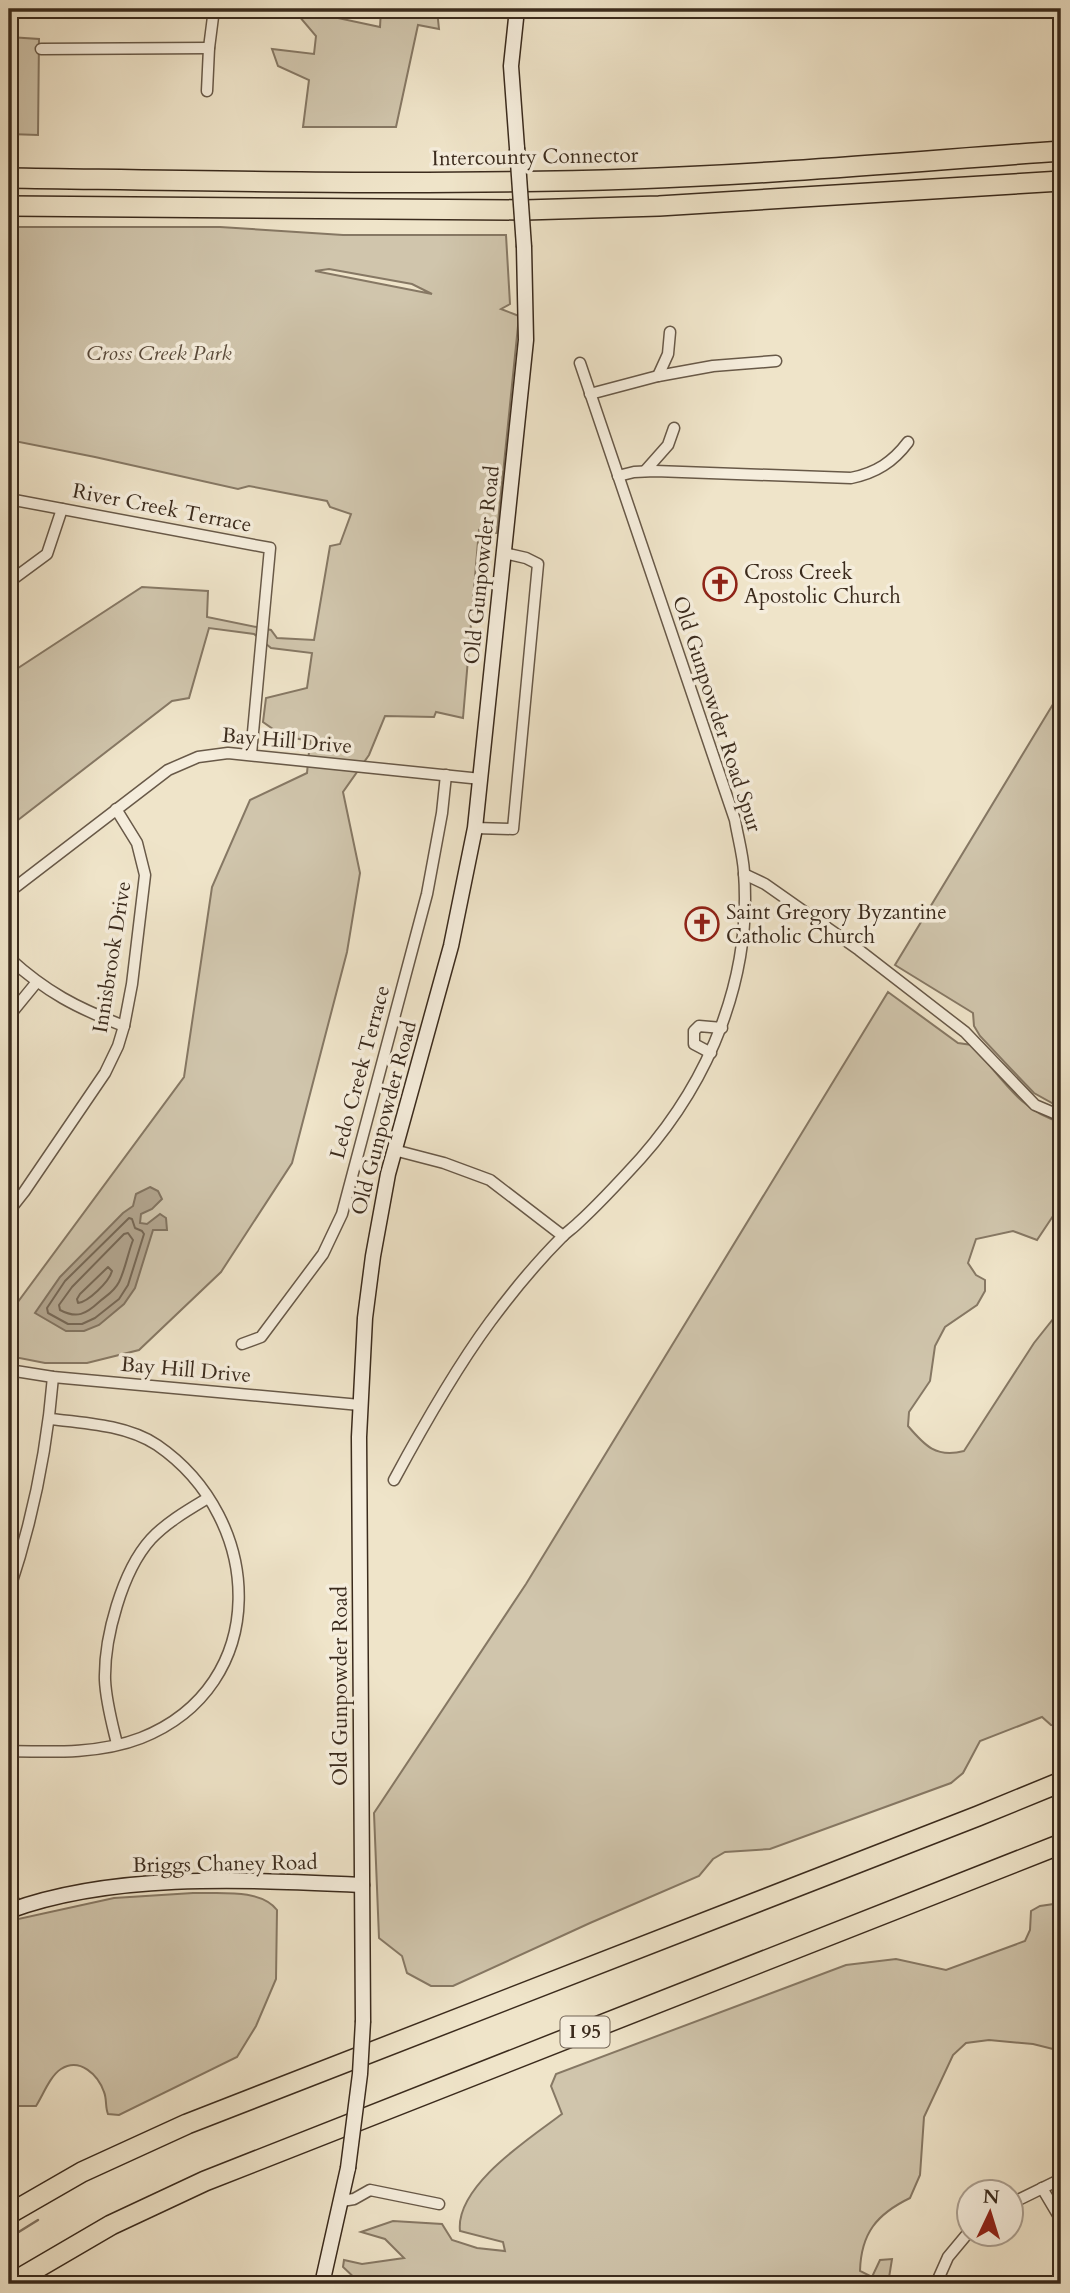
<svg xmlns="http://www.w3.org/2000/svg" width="1070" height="2293" font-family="Cardo,serif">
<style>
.green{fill:#d0c5ac;stroke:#867864;stroke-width:2;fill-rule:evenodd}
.water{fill:#b2a58f;stroke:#827461;stroke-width:2}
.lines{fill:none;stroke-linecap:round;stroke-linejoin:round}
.shore{stroke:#766856;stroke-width:2}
.stream{stroke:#827461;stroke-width:2.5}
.street-casing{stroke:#685948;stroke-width:13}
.secondary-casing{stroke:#3b2b1d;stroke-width:17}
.highway-casing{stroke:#3b2b1d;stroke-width:22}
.street{stroke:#f5eddc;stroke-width:10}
.secondary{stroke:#f5eddc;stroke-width:14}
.highway{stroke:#efe4c9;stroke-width:19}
.secondary-bridge-casing{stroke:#3b2b1d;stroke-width:17;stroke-linecap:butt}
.secondary-bridge{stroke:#f5eddc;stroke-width:14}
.labels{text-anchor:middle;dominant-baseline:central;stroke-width:7;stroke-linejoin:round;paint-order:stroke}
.shield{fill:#f5eddc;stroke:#736556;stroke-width:2}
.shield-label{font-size:19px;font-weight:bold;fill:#3b2b1d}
.street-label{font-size:21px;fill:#3b2b1d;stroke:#f5eddc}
.park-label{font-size:21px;font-style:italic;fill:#594a3a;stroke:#f5eddc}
.poi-label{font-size:21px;fill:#3b2b1d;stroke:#f5eddc;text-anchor:start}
</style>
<rect width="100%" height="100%" fill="#efe4c9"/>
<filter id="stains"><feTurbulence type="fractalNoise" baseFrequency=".00286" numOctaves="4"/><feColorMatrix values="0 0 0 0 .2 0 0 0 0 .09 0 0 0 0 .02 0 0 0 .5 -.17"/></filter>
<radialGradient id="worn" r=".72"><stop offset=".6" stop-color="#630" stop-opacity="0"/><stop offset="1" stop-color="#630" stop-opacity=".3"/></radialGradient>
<g class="green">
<polygon points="293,9 319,9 319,14 380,27 381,9 437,10 439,29 418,25 396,127 303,127 309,80 278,66 272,49 314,54 316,36"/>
<polygon points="9,37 39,39 38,135 9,134"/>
<path d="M9 227H220L343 235H506L510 304 501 309 519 316 497 533 479 530 463 718 436 712 434 717 385 716 369 755 343 792 360 873 347 952 292 1163 221 1272 139 1350 87 1363H45L9 1356V1314L184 1077 212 887 250 800 307 773 310 741 283 736 263 722 266 698 307 688 312 653 271 648 254 634 209 628 189 698 172 701 9 827V674L142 587 208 591 207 617 271 630 277 638 314 640 330 546 340 544 351 514 330 507 327 501 249 486 238 489 95 457 9 440ZM329 269 412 284 432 294 315 271Z"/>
<polygon points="1061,691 1061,1108 1034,1093 1011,1069 980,1036 974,1026 973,1013 895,965"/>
<path d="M888 992 958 1043 972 1045C999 1074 1021 1113 1061 1122V1204L1037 1240 1013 1231 976 1239 968 1263 976 1275 985 1280V1291L977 1305 945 1327 935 1346 930 1381 909 1412 908 1426C925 1446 936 1458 964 1451L1034 1343 1061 1309V1726L1051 1725 1042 1717 980 1741 963 1773 951 1783 770 1849 725 1852 713 1859 699 1876 590 1923 453 1986H431L407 1973 402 1956 379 1938 374 1813 526 1584Z"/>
<path d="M193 1893C218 1894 260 1888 277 1910L276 1979 256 2026 237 2057 119 2115 108 2114C105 2107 107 2099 104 2092 98 2075 80 2057 61 2069 50 2076 43 2095 36 2106H14L9 2111V1921L114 1898Z"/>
<path d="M1061 1903V2051L1033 2044 989 2040 966 2043 953 2055 924 2117 920 2175 910 2198C877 2214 861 2233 860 2271L872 2277 880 2260 892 2259 888 2284H361L343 2267 344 2260 362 2264 404 2258 385 2239 361 2232 393 2221 442 2224 452 2240 477 2248 505 2251 503 2242 460 2231C455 2186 530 2138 562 2114L551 2086 556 2074 846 1965 896 1959 946 1970 1025 1941 1030 1930 1031 1911 1040 1906Z"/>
</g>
<polygon class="water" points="150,1187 158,1191 162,1199 152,1209 141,1214 140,1223 147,1224 160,1214 166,1218 167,1230 153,1230 135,1288 124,1304 99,1325 84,1331 66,1331 35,1313 60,1277 123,1213 133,1206 136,1194"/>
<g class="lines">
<g class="shore">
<polygon points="129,1218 132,1219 135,1228 142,1231 144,1234 128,1285 119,1299 95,1318 82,1324 68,1324 48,1313 47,1308 65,1281"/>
<path d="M128 1233 133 1240C128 1253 125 1270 119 1282 114 1292 107 1295 99 1302 86 1314 77 1319 60 1310L59 1305 72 1287 124 1234Z"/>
<path d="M108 1267 112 1271C109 1282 88 1302 78 1303L77 1299 80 1294Z"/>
</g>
<polyline class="stream" points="9,2238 38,2220"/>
<defs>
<g id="street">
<polyline points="41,49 209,48"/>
<polyline points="207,91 209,48 214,9"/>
<polyline points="658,376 668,354 670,332"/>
<polyline points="590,394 658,376 713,366 776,361"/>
<polyline points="645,471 668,445 674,428"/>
<path d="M618 476 634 472 655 471 851 478C876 473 893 462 908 442"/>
<polyline points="9,499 270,548 251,754"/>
<polyline points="9,582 47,554 62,509"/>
<polyline points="475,828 513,829 538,564 526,558 504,553"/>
<polyline points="744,874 765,884 859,950 965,1032 1035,1105 1061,1116"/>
<polyline points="9,892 168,770 198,757 228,753 481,779"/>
<path d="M9 958C46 992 77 1008 124 1026"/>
<polyline points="9,1016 36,983"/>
<polyline points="711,1053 694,1044 694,1031 699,1026 722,1028"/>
<polyline points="394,1150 444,1163 490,1180 563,1236"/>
<polyline points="9,1211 24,1192 105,1073 118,1046 124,1026 132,984 145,875 137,843 116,809"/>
<polyline points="242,1344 261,1337 323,1254 342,1214 427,894 442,813 446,775"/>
<polyline points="9,1370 53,1377 360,1405"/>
<path d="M394 1480C423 1426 454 1371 490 1322 510 1295 539 1260 562 1237 567 1232 573 1228 578 1223 600 1203 621 1180 641 1158 710 1080 752 978 744 872 743 855 738 838 735 820L580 363"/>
<path d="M9 1591C32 1522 47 1451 53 1377"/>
<path d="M117 1744C112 1723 106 1702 105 1680 104 1638 122 1571 151 1539 167 1522 188 1510 208 1498"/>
<path d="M9 1751C52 1752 100 1754 141 1738 272 1686 265 1519 157 1445 127 1425 85 1423 50 1419"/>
<polyline points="9,1888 16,1908"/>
<polyline points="1042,2188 1061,2220"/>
<polyline points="342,2201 354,2199 370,2190 439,2204"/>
<polyline points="1010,2204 1061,2179"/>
<polyline points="936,2284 948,2257 968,2233"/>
</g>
<g id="secondary">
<polyline points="517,148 511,66 517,9"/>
<path d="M9 1911C115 1872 249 1880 362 1885"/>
<polyline points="363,2021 359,1437 365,1318 373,1256 388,1174 451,946 475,828 526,340 524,247"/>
<polyline points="322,2284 348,2168"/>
</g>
<g id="highway">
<path d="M9 178C217 181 425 186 633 179 776 174 919 161 1061 151"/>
<polyline points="9,206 525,210 659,206 1061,181"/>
<polyline points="9,2214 82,2172 187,2124 978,1816 1061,1782"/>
<polyline points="10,2284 111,2225 205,2181 1061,1844"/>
</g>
</defs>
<use href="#street" class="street-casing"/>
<use href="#secondary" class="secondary-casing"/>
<use href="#highway" class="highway-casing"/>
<use href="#street" class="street"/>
<use href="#secondary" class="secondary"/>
<use href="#highway" class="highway"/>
<defs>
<g id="secondary-bridge">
<polyline points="517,148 524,247"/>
<polyline points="348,2168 360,2074 363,2021"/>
</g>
</defs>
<use href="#secondary-bridge" class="secondary-bridge-casing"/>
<use href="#secondary-bridge" class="secondary-bridge"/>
</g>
<defs>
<symbol id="church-ring" viewBox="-11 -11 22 22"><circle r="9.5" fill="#f5eddc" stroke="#8f2418" stroke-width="1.5"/><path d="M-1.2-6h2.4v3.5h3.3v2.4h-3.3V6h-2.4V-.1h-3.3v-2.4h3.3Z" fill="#8f2418"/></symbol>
</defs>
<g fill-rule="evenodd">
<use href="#church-ring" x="701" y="565" width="38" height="38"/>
<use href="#church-ring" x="683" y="905" width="38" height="38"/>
</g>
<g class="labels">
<rect class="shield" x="560.5" y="2016.5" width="49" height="31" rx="5"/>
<g class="shield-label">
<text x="585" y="2032">I 95</text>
</g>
<g class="street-label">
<text transform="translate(535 157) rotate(-1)">Intercounty Connector</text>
<text transform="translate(162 508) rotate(11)">River Creek Terrace</text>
<text transform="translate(482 565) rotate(-84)">Old Gunpowder Road</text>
<text transform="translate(717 714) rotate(72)">Old Gunpowder Road Spur</text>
<text transform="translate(287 741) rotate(5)">Bay Hill Drive</text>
<text transform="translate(112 957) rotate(-81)">Innisbrook Drive</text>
<text transform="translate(360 1072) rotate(-75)">Ledo Creek Terrace</text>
<text transform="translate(384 1118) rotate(-75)">Old Gunpowder Road</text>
<text transform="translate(186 1370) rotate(5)">Bay Hill Drive</text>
<text transform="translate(340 1686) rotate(-90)">Old Gunpowder Road</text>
<text transform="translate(225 1864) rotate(-1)">Briggs Chaney Road</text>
</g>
<g class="park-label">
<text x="159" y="353">Cross Creek Park</text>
</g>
<g class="poi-label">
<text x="744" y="572">Cross Creek<tspan x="744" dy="24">Apostolic Church</tspan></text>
<text x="726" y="912">Saint Gregory Byzantine<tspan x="726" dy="24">Catholic Church</tspan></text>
</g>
</g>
<rect width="1070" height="2293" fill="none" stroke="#efe4c9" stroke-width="35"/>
<rect x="10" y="10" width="1049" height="2272" fill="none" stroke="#3b2b1d" stroke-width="3.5"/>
<rect x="18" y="18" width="1035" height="2258" fill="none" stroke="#3b2b1d" stroke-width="2"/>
<g transform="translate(990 2213) rotate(4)"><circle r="33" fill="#f5eddc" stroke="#ab9f90" stroke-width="2"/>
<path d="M0-5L12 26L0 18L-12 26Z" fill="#8f2418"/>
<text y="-10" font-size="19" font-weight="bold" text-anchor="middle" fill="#3b2b1d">N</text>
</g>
<rect width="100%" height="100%" filter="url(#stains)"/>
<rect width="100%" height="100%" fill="url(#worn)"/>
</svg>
